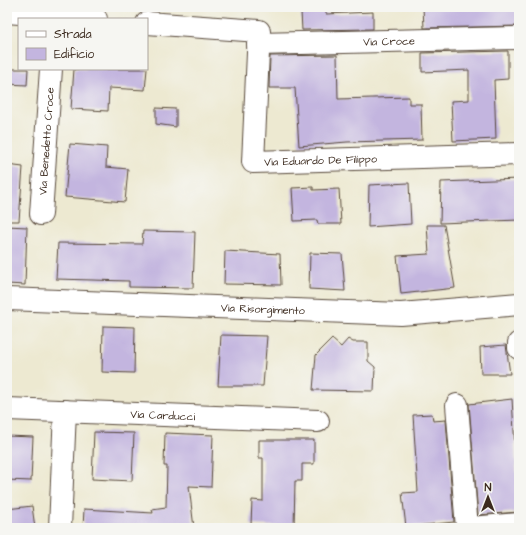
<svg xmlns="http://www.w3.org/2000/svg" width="526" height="535" font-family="'Architects Daughter',sans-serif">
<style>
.building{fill:#c3b5df}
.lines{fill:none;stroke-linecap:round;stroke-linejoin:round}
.minor-casing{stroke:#564739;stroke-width:24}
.minor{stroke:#fff;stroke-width:22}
.labels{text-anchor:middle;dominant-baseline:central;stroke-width:3;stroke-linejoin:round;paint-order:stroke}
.street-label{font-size:11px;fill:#3b2a1e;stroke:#f6f6f2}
</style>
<rect width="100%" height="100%" fill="#f6f6f2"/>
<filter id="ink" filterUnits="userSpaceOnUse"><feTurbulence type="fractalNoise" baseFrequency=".025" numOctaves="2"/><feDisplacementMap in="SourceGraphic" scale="8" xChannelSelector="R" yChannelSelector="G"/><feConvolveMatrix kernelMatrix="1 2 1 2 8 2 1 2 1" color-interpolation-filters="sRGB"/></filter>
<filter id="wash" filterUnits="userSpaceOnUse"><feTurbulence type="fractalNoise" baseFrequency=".012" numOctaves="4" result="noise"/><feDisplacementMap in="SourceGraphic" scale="16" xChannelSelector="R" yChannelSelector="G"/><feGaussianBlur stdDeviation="0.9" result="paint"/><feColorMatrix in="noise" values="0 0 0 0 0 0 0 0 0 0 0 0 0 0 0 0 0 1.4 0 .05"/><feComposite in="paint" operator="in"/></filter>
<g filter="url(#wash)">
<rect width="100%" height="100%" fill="#ede9d1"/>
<g id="blocks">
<g class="building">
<polygon points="423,7 519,7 519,26 424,28"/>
<polygon points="326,11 326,14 373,12 373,29 302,30 301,12"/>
<polygon points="508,51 508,79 494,80 496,139 453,141 451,101 469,100 469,70 422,72 422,53"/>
<polygon points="337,55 338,99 409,97 409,104 421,104 422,140 347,142 299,146 295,88 269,88 270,56"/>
<polygon points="7,69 28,69 27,85 7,84"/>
<polygon points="74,69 147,69 145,90 109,88 108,111 71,109"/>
<polygon points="156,108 176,109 176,127 156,124"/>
<polygon points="70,144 107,147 106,167 128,169 125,202 65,197"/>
<polygon points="7,165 23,167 19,221 7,221"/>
<polygon points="519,179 519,220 440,223 441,182"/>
<polygon points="409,183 411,224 368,227 369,185"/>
<polygon points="313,187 313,190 339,189 341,224 318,224 317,220 294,221 292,188"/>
<polygon points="427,225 444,225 455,288 401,294 397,256 429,254"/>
<polygon points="7,226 27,227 25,285 7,284"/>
<polygon points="143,231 195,232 193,288 129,287 129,281 56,279 58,243 142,244"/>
<polygon points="225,251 280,254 281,285 224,284"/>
<polygon points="310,253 342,254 345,291 309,289"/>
<polygon points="103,326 135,327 134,373 102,372"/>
<polygon points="221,335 267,336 263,386 218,386"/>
<polygon points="332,339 341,347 348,339 353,342 368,342 368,361 375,367 374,391 313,390 316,355"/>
<polygon points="506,345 510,374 481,374 480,347"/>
<polygon points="512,399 519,512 478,515 469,404"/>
<polygon points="432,414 433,421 446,420 454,522 406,527 402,493 418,492 413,415"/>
<polygon points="94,432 134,433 132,481 92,479"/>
<polygon points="165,433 213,435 211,487 189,486 194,528 83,528 84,509 153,513 152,509 166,507 167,466 164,466"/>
<polygon points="7,436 33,437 31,481 7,480"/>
<polygon points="259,440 314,440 314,464 302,464 302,481 295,481 294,527 251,525 252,500 263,501 263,458 259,458"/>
<polygon points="32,506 35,528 7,528 7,509"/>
</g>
</g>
</g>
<g filter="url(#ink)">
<use href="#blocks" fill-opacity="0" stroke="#564739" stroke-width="1"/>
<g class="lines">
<defs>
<g id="minor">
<polyline points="7,12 96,19"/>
<path id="s1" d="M147 23 259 31 253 162 519 154"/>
<path id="s2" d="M258 44 519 38"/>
<path id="s3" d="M41 214 51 69"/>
<path id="s4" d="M7 299 401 314 519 304"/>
<polyline points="519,343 519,348"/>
<polyline points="457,405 467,528"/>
<path id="s5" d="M7 409 318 421"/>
<polyline points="60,528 65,411"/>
<polyline points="470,528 519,524"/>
</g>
</defs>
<use href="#minor" class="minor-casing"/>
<use href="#minor" class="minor"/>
</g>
</g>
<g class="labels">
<g class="street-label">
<text stroke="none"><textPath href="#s2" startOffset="131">Via Croce</textPath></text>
<text stroke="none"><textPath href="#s3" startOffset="73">Via Benedetto Croce</textPath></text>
<text stroke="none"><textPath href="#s1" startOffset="311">Via Eduardo De Filippo</textPath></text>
<text stroke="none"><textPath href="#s4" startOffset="256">Via Risorgimento</textPath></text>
<text stroke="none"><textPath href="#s5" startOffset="156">Via Carducci</textPath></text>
</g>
</g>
<rect width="526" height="535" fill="none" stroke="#f6f6f2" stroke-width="24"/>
<rect x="18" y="18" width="130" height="52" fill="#f6f6f2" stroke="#aba49d"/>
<rect x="26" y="31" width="20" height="6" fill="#ffffff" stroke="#aba49d"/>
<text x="54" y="38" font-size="12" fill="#3b2a1e">Strada</text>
<rect x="26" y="48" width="20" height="12" fill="#c3b5df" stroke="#aba49d"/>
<text x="54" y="58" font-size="12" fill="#3b2a1e">Edificio</text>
<g transform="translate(488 497)" stroke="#f6f6f2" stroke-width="3" paint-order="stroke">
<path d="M0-3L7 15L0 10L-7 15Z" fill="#3b2a1e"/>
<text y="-6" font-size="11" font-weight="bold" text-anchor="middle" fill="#3b2a1e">N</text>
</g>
</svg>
